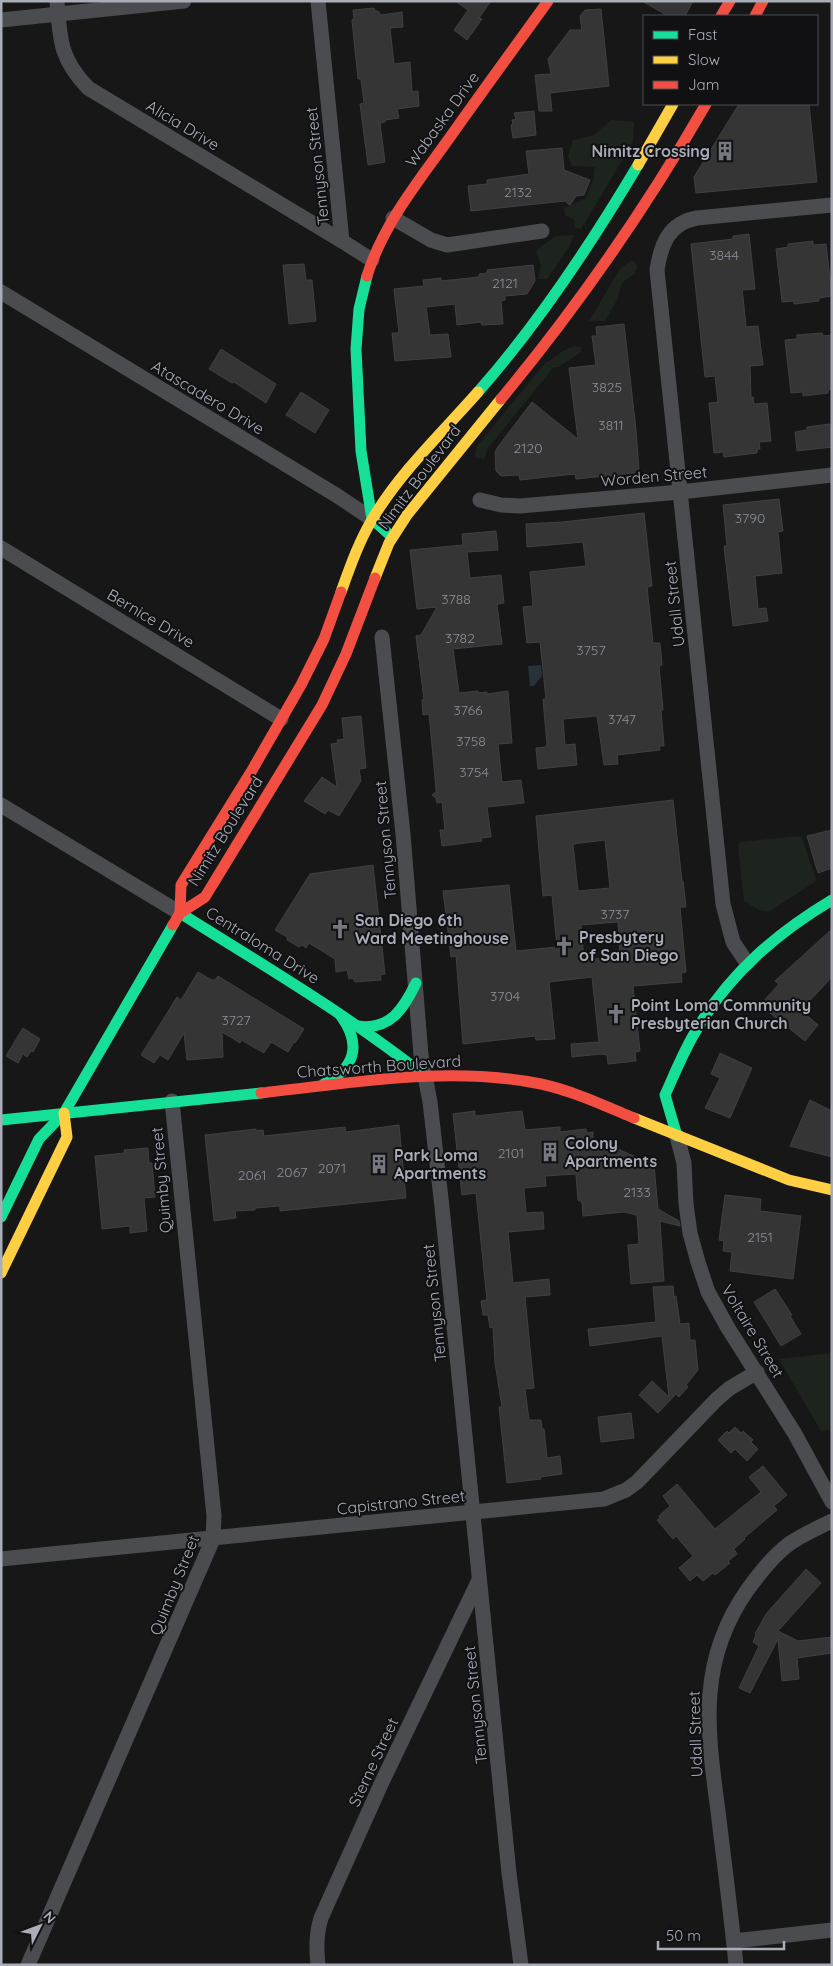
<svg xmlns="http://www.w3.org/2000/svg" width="833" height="1966" font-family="Quicksand,sans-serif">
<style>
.green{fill:#1d241e}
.water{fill:#2a3239}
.building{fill:#353536;stroke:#3f4043;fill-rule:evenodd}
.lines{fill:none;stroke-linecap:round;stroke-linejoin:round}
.street{stroke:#4b4c50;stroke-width:15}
.fast{stroke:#16e098;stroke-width:11}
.slow{stroke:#ffcf43;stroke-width:11}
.jam{stroke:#f24e42;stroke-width:11}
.labels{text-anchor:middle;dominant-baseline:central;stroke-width:4;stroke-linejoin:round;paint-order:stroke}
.number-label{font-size:14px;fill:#8b8f98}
.street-label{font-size:16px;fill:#a8adb8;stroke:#111113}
.poi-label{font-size:16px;font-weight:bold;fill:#a8adb8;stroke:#111113;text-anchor:start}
</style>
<rect width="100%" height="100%" fill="#171717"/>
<g class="green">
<polygon points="611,120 634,122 633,142 581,229 575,228 574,220 565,215 564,208 585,199 593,181 595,167 572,166 568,157 573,140 594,135"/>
<polygon points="574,235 569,247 547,279 538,279 541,265 536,251 555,236"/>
<polygon points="632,260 638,267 634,274 622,283 617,300 605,321 589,321 620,269"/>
<path d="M575 346 582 347 581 352 559 367H554L488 448 484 459 474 457 477 446 545 363C558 357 560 350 575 346Z"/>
<path d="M799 836 802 838 816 879 815 882 770 911C760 913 753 906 744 901L738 845 741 842Z"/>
<polygon points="832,1353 832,1430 821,1431 779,1359"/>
</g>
<polygon class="water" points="541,665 542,676 534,686 530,686 528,666"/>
<g class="building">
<polygon points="455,1 491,1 479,18 482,19 467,40 454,30 468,10"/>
<polygon points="642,1 693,1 685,16 668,16"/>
<polygon points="374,8 375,11 378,11 381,15 402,12 403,27 390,28 394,64 410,62 412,92 418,91 419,106 397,109 399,118 385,120 385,122 380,123 385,162 368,165 360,104 364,103 361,79 358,79 352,20 354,19 353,10"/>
<polygon points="601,9 609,86 550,93 552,111 539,111 535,75 551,74 548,59 570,30 582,30 580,16 585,10"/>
<polygon points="739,104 809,104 817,182 696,193 694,177"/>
<polygon points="534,111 536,135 513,138 511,125 513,124 512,120 516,119 514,113"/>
<polygon points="562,148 564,170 590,180 584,195 576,196 570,205 565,201 471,211 468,186 487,184 487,180 529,174 526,151"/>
<polygon points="749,234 755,289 742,290 743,297 746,327 758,326 763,365 750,366 751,397 753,397 754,404 767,403 771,441 759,442 760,449 757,449 757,453 724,457 723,452 714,453 709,403 718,402 715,376 705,377 691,244 733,239 733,236"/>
<polygon points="813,241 813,245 826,244 832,296 819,298 819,301 794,304 794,301 782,302 776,249 788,247 788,244"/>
<polygon points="304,264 306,280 312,280 316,321 289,324 283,265"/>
<polygon points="533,265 535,281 527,294 505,296 505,300 501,301 503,324 482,325 481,322 457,325 455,304 426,307 430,335 448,334 451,357 395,361 392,333 399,333 394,289 424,286 423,280 441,278 441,281 479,277 479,274 487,273 487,270"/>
<polygon points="624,324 636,430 639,470 635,470 635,473 576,479 575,474 520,480 519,475 501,476 496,471 495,453 497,448 532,402 578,439 569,368 596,365 592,336 597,336 596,327"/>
<polygon points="822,333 823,336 832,335 832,389 828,390 828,393 803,396 803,392 791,393 785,340 797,339 797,335"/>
<polygon points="221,349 276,384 266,403 234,382 232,383 209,369"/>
<polygon points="301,392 329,410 315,433 286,415"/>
<polygon points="830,424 832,447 797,451 795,432 807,430 807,427"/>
<polygon points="779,499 783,531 778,532 782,573 755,576 758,609 766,608 768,621 733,626 724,546 727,546 723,505"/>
<polygon points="644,513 652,586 647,587 653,643 660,643 662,665 659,666 663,710 661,710 664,746 659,746 660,750 617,755 618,764 604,765 597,716 563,719 565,745 575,744 577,765 538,769 536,748 546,747 547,744 543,699 546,699 540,642 527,643 523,607 533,606 530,572 586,566 583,542 527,547 526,524 562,522"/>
<polygon points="496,531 498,550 467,552 470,578 501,575 504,603 497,604 502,644 453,649 459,693 478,691 478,693 487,692 487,694 508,691 512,743 498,744 502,782 521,780 524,803 487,807 491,837 481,838 482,841 442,846 440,830 445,830 442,802 437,803 436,798 432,795 436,792 436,788 429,714 423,715 422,700 424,700 416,636 421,635 437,607 417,609 410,550 463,545 462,534"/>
<polygon points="361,716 366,768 359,769 361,781 339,816 328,810 325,814 304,801 322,777 337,787 331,744 338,743 337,740 344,739 342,718"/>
<path d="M673 800 682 881H683L686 907H680L686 972 681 973 682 982 633 986 640 1051 635 1052 636 1061 608 1064 607 1055 601 1054 572 1057 571 1044 599 1042 592 977 549 982 555 1039 536 1040 535 1036 463 1044 456 956 451 957 443 891 509 885 516 951 557 947 552 895 543 896 536 816ZM605 840 610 888 578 891 573 844ZM618 922 620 956 584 960 581 925Z"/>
<polygon points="832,830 832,868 818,873 807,836"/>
<polygon points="373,865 385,974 380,975 381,980 355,982 353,978 349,979 347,970 336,972 335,959 309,943 306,948 302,945 299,947 287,940 287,937 275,930 310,874"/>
<polygon points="832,929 832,977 801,1010 818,1025 805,1041 760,1005 779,984 775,981"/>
<polygon points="198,972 212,980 215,980 218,976 304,1029 295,1043 294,1042 288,1052 271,1042 264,1053 241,1040 240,1043 222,1032 223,1057 187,1060 184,1033 168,1060 160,1055 154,1063 141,1055 177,997 181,1000"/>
<polygon points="23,1028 40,1039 33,1052 31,1051 27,1057 23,1054 18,1063 6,1056"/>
<polygon points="720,1053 752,1068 730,1118 705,1108 720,1078 711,1074"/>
<polygon points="810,1100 832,1111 832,1157 790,1146"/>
<polygon points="475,1111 475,1116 522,1111 525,1130 560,1127 560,1132 586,1129 587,1133 593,1132 593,1138 654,1165 658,1209 679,1221 680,1226 660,1221 664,1281 631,1284 628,1245 639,1244 637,1215 624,1212 583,1216 582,1202 578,1200 576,1174 545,1176 546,1186 524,1188 526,1213 543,1212 544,1229 508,1232 513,1283 549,1279 550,1295 525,1297 534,1388 525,1389 529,1420 541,1420 542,1429 544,1429 547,1458 560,1456 562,1474 540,1477 541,1479 507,1483 499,1407 502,1407 495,1363 493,1327 490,1328 488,1315 483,1315 481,1301 487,1300 476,1193 462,1195 453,1114"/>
<polygon points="399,1125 406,1198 280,1211 280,1206 255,1208 255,1210 235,1211 236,1218 214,1221 205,1135 256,1129 256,1131 263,1130 264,1136 345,1127 346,1132"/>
<polygon points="148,1148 149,1163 152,1163 155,1197 144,1198 147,1231 130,1233 130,1226 102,1229 95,1156 125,1153 124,1150"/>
<polygon points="725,1195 761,1199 760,1211 801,1216 793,1279 730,1271 732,1252 723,1251 724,1241 719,1240"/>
<polygon points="673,1286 674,1297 676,1296 680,1324 689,1323 690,1340 695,1340 698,1370 686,1385 688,1387 679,1397 676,1394 658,1413 639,1395 652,1381 669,1397 662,1336 590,1346 588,1329 656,1322 653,1287"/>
<polygon points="775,1289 792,1315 790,1316 801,1334 781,1346 754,1302"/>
<polygon points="631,1413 634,1438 601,1442 598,1417"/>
<polygon points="735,1427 741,1433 743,1431 753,1440 751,1442 758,1449 747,1461 735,1449 731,1453 718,1440 727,1431 729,1433"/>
<polygon points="763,1466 787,1495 774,1506 777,1510 744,1538 745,1539 734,1549 737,1554 728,1561 730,1563 715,1575 713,1573 703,1581 697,1575 690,1581 679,1568 693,1556 676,1536 673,1539 657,1520 660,1518 659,1516 670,1506 663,1496 677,1484 715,1529 761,1492 749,1477"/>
<polygon points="806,1569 821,1583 778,1631 798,1641 832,1637 832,1653 797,1658 799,1679 782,1681 778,1639 750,1693 739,1688 759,1646 753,1642 756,1635 755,1634 766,1614"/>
</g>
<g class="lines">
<g class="street">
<path d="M57 1C60 40 60 59 88 88L342 241"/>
<polyline points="318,1 342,241 372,260"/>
<polyline points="1,20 184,1"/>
<polyline points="393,218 431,240 447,245 542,231"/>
<polyline points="1,292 336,495 372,519"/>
<polyline points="480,500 501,505 520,506 680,492 832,475"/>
<polyline points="1,548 281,719"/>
<polyline points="382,637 403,834 421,1055 430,1102 442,1207 509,1873 521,1965"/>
<polyline points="1,805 180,913"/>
<path d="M747 963 733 942 723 904 657 270C661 244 669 223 697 218L832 205"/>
<polyline points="677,1136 684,1163 686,1204 690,1233 698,1262 708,1292 728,1328 795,1434 832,1502"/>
<polyline points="1,1559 604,1499 626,1490 637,1482 717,1399 730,1388 757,1372"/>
<polyline points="734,1941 832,1930"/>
<polyline points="28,1965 213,1539 214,1516 172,1101"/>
<path d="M318 1965C316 1948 316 1934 321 1918L382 1782 479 1580"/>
<path d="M736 1965C731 1913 724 1862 718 1811 707 1729 697 1661 748 1589 760 1573 773 1556 789 1544 802 1535 817 1528 832 1521"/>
</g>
<g class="fast">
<polyline points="367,276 359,309 356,349 361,451 372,519 392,537"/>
<path d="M478 392C539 323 591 244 638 165"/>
<path d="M180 913C263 965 348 1015 425 1076"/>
<path d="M358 1026C390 1031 404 1008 416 983"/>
<path d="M324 1084C355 1068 362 1045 341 1016"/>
<polyline points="1,1120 261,1093"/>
<path d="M677 1136 665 1095C675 1073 684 1050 697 1029 730 973 777 933 832 900"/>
<polyline points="1,1217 39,1139 64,1113 173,925"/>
</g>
<g class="slow">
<polyline points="638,165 673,104"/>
<polyline points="375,578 389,543 407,515 501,399"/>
<path d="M341 592C350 567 359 541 373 518 401 471 442 433 478 392"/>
<polyline points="634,1118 789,1180 832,1190"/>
<polyline points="1,1273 67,1137 64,1113"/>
</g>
<g class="jam">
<polyline points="721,16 730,1"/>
<polyline points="755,16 763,1"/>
<path d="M367 276C383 225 417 183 448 140 481 93 515 47 548 1"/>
<path d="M501 399C578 306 646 208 706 104"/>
<polyline points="180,913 181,885 251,772 301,685 324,639 341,592"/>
<polyline points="173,925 180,913 205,897 322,705 346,654 375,578"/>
<path d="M261 1093C353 1083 449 1065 541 1084 573 1091 603 1105 634 1118"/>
</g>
</g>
<defs>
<symbol id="building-bare" viewBox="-9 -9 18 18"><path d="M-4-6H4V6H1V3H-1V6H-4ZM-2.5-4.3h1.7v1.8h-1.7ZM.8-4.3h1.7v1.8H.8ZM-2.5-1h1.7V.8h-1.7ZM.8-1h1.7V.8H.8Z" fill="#757880" stroke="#111113" stroke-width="2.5" paint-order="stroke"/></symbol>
<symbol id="church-bare" viewBox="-9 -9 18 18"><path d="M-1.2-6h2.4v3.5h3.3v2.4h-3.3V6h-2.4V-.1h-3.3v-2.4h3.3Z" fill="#757880" stroke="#111113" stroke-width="2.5" paint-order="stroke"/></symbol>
</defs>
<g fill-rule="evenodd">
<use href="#building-bare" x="711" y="137" width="28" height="28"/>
<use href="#church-bare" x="326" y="915" width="28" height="28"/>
<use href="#church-bare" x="550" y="932" width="28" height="28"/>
<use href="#church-bare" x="602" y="1000" width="28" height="28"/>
<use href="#building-bare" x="536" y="1138" width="28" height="28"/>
<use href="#building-bare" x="365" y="1150" width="28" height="28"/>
</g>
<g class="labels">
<g class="number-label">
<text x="518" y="192">2132</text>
<text x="724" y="255">3844</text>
<text x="505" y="283">2121</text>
<text x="607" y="387">3825</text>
<text x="611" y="425">3811</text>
<text x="528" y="448">2120</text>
<text x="750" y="518">3790</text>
<text x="456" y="599">3788</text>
<text x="460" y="638">3782</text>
<text x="591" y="650">3757</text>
<text x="468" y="710">3766</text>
<text x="622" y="719">3747</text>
<text x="471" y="741">3758</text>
<text x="474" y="772">3754</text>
<text x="615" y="914">3737</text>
<text x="505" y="996">3704</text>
<text x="236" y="1020">3727</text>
<text x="511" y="1153">2101</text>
<text x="332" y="1168">2071</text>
<text x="292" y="1172">2067</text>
<text x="252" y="1175">2061</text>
<text x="637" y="1192">2133</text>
<text x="760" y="1237">2151</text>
</g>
<g class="street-label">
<text transform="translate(442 119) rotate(-54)">Wabaska Drive</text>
<text transform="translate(183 125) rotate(31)">Alicia Drive</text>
<text transform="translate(317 166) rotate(-96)">Tennyson Street</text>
<text transform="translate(208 397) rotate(31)">Atascadero Drive</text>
<text transform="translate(654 476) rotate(-5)">Worden Street</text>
<text transform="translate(419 477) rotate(-53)">Nimitz Boulevard</text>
<text transform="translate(674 604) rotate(-96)">Udall Street</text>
<text transform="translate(151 618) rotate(31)">Bernice Drive</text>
<text transform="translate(225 831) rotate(-58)">Nimitz Boulevard</text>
<text transform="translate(385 840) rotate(-95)">Tennyson Street</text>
<text transform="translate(263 945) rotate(32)">Centraloma Drive</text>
<text transform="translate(379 1066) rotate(-4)">Chatsworth Boulevard</text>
<text transform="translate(161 1180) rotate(-95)">Quimby Street</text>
<text transform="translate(434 1303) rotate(-96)">Tennyson Street</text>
<text transform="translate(753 1331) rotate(59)">Voltaire Street</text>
<text transform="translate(401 1502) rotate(-6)">Capistrano Street</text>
<text transform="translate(174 1585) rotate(-68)">Quimby Street</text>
<text transform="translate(475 1705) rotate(-96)">Tennyson Street</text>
<text transform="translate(695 1734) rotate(-92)">Udall Street</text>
<text transform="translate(373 1762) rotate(-65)">Sterne Street</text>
</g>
<g class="poi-label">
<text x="710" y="151" text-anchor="end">Nimitz Crossing</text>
<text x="355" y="920">San Diego 6th<tspan x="355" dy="18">Ward Meetinghouse</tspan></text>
<text x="579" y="937">Presbytery<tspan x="579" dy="18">of San Diego</tspan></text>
<text x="631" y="1005">Point Loma Community<tspan x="631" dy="18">Presbyterian Church</tspan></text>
<text x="565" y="1143">Colony<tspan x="565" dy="18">Apartments</tspan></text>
<text x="394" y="1155">Park Loma<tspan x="394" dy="18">Apartments</tspan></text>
</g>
</g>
<rect width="833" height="1966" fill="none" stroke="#a8adb8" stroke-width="5"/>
<rect x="643" y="15" width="175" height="90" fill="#111113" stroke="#4d4f55"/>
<rect x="653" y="31" width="25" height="8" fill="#16e098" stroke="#4d4f55"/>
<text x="688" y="40" font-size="15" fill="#a8adb8">Fast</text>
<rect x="653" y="56" width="25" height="8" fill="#ffcf43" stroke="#4d4f55"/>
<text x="688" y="65" font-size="15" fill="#a8adb8">Slow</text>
<rect x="653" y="81" width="25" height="8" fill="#f24e42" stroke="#4d4f55"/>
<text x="688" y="90" font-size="15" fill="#a8adb8">Jam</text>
<g transform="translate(40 1926) rotate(48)" stroke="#111113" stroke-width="4" paint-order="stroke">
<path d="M0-4L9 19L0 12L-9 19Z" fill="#a8adb8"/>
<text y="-8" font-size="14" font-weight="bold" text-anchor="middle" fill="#a8adb8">N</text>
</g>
<path d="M658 1941v8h126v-8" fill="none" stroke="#a8adb8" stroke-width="2.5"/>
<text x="666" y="1941" font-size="15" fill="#a8adb8" stroke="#111113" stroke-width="4" paint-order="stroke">50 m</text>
</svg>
